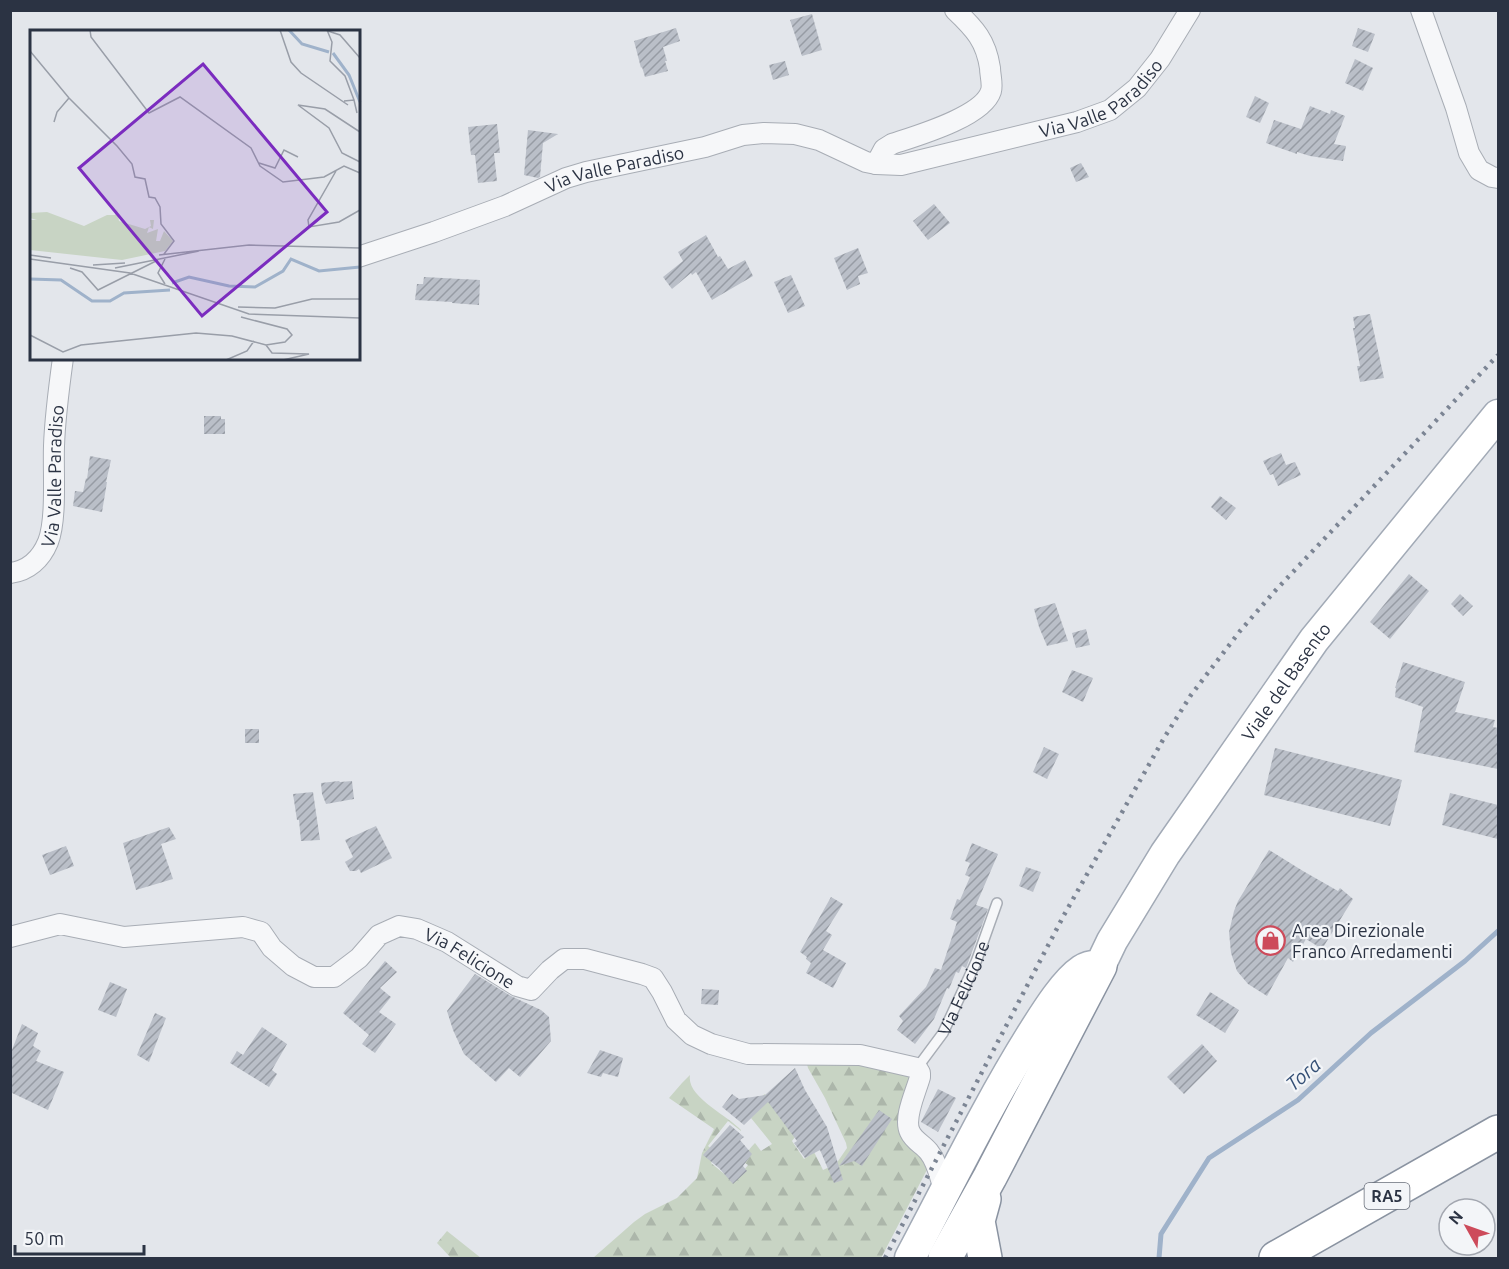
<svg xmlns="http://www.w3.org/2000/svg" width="1509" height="1269" font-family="Ubuntu,sans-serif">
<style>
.forest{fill:url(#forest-firs)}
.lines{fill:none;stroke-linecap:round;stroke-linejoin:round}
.stream{stroke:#9fb2ca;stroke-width:5}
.building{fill:url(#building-hatch)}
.service-casing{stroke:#a8adb5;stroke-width:12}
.minor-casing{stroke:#a8adb5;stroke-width:22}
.primary-casing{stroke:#a2aab6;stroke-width:33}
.motorway-casing{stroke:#8a93a1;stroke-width:36}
.service{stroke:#f6f7f9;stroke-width:9}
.minor{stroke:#f6f7f9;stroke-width:20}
.primary{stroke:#fff;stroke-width:30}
.motorway{stroke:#fff;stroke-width:33}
.rail{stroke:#7c8594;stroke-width:4.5;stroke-dasharray:3 6;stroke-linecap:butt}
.labels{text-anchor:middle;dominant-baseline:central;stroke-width:4.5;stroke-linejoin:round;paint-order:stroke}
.shield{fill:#f3f5f8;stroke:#676d79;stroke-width:1.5}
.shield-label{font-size:16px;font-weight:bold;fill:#2b3343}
.street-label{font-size:18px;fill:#2b3343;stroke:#f3f5f8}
.poi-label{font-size:18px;fill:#2b3343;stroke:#f3f5f8;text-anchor:start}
.water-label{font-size:20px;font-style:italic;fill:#355076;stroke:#f3f5f8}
.inset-river{fill:none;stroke:#9fb2ca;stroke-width:3}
.inset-road{fill:none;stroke:#999ea8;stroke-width:1.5}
.view{fill:#7b2cbf;fill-opacity:0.15;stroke:#7b2cbf;stroke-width:3}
.inset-edge{fill:none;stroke:#2b3343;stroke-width:3}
</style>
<defs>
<pattern id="forest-firs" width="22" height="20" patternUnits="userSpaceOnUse" patternTransform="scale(1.5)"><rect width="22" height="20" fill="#c8d4c4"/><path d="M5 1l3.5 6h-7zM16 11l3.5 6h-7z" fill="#acb6aa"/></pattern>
<pattern id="building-hatch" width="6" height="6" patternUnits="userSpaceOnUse" patternTransform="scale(1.5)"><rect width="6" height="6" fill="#babfc8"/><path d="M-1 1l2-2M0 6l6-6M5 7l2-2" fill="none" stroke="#979ca4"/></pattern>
</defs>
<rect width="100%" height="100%" fill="#e3e6eb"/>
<g class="forest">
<path d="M809 1060 915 1068 903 1116 930 1164 881 1258H593L634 1222 645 1214 677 1198 697 1178 702 1153 714 1129 669 1098 682 1083 690 1075C686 1097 729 1116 741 1130V1131L728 1121 708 1146 718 1154 711 1163 734 1182 748 1165 745 1163C746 1154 748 1150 755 1143L761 1151 772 1144 751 1118 762 1106 759 1098 765 1094 795 1137 792 1141 804 1159 814 1152 823 1170 836 1164 847 1148 846 1143 825 1098 808 1068 807 1064Z"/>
<polygon points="447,1231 481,1258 451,1258 437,1243"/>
</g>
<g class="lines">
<polyline class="stream" points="1159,1258 1161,1234 1209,1158 1298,1100 1371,1033 1465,961 1498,931"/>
</g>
<g class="building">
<polygon points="812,14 822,50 802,56 790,20"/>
<polygon points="676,28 680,41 663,47 667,61 665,61 668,71 645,77 642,67 641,68 634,41"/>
<polygon points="1358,28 1375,34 1368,52 1352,46"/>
<polygon points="1355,59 1373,68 1363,91 1345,83"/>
<polygon points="785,61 789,75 773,80 769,65"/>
<polygon points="1255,96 1269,103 1260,123 1246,117"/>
<polygon points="1310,106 1330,114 1331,110 1345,116 1334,144 1346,146 1343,161 1310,156 1297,152 1297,154 1266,143 1274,120 1301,129"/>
<polygon points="497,124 500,153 494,153 497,181 478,183 475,155 471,155 468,127"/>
<polygon points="528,130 558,134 543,143 540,177 538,178 524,175"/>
<polygon points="1081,163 1089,177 1076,182 1070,168"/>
<polygon points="934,204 950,223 928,240 913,221"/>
<polygon points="706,235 718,257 720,256 728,269 745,260 753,276 712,300 696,272 692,275 691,273 672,289 663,277 683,261 678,252"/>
<polygon points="858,248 868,273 858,276 860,284 847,290 834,258"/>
<polygon points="791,275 805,306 788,313 774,282"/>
<polygon points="424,277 480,280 479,305 452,303 452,302 415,300 417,284 423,284"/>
<polygon points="1370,314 1384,378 1360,382 1357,366 1360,366 1353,328 1355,328 1353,317"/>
<polygon points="204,416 221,416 221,419 225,419 225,434 204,434"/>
<polygon points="1281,453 1286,465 1295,462 1301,475 1278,486 1273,474 1270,475 1263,461"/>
<polygon points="90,456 111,460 106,482 107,482 102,512 73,506 75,491 83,492 86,478 87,479"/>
<polygon points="1220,496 1236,508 1226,520 1211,507"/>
<polygon points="1409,574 1429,591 1390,639 1370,622"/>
<polygon points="1460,594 1473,606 1463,616 1451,604"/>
<polygon points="1055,603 1068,641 1047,646 1039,627 1034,609"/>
<polygon points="1086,629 1090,645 1076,648 1072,633"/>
<polygon points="1403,662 1465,682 1455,712 1495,720 1493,727 1498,728 1498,769 1414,752 1423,707 1395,697 1396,688 1395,688"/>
<polygon points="1072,670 1093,678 1083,702 1062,692"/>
<rect x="245" y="729" width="14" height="14"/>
<polygon points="1044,747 1059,754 1047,779 1033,772"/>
<polygon points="1275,748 1402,780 1390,826 1264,795"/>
<polygon points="339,781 340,782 352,781 354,799 326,804 322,794 321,783"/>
<polygon points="313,792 320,840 301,841 299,820 297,820 293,794"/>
<polygon points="1450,793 1498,805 1498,839 1442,825"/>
<polygon points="376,826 392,858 361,873 359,869 356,871 350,871 345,862 353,857 345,840"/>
<polygon points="169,827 176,839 161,844 173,879 136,890 123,843"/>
<polygon points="972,843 998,854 976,905 988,909 966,968 962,966 959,973 956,972 949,989 947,988 934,1019 915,1044 897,1030 903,1021 899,1016 926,987 935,968 941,970 957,922 950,919 957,899 960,900 970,877 965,875 970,863 965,861"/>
<polygon points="66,846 74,866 50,875 42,855"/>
<polygon points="1269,850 1303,871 1338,891 1340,888 1353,899 1322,949 1306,939 1293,962 1288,958 1267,996 1248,984 1237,971 1231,953 1229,932 1234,911 1238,901"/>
<polygon points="1026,867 1041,872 1033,892 1019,886"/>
<polygon points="831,897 843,904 826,931 832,935 823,950 846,963 833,988 806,973 811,963 806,959 807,957 800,952"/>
<polygon points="385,961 397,972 380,988 391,997 379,1012 396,1024 375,1053 362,1044 369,1035 343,1013"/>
<polygon points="475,974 511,996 541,1010 549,1017 551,1041 520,1077 509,1068 496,1082 464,1054 453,1030 447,1011"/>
<polygon points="110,982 127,989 116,1017 98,1010"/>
<polygon points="702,989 719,990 718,1005 701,1004"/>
<polygon points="1210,992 1239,1010 1225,1033 1196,1015"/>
<polygon points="155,1013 166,1018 149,1062 137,1055"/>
<polygon points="22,1024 38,1033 33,1046 41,1051 36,1061 64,1072 48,1110 10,1092 10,1055"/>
<polygon points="262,1027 287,1044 272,1070 277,1074 269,1087 230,1063 237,1051 243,1055"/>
<polygon points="1202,1044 1217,1061 1184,1094 1167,1077"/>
<polygon points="600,1050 623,1058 618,1077 603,1073 601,1077 587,1073"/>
<polygon points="795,1068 805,1090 827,1127 843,1180 834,1183 820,1150 805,1158 794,1143 797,1141 768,1102 744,1125 722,1107 732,1094 739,1099 765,1095"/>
<polygon points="938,1089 956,1098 938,1132 921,1122"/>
<polygon points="879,1110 892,1119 862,1166 854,1161 839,1166"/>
<polygon points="730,1125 744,1137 740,1140 752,1154 743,1166 747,1171 733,1184 719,1168 703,1155"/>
</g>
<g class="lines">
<defs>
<g id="service">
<path id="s1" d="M917 1068 943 1033 976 962 997 903"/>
</g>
<g id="minor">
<polyline points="1421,10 1456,108 1469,153 1479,170 1492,177 1498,178"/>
<path d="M876 164 884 149 892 144C916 136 983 117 991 91 993 84 990 75 990 68 986 41 975 29 955 10"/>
<path id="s2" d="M358 257 434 232 505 206 566 178 586 172 705 147 743 135 764 133 795 134 819 140 866 162 876 164 901 165 1077 122 1110 110 1137 88 1160 59 1190 10"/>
<path id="s3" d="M10 573C28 571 41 559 48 542 57 519 53 472 54 446 55 417 59 387 63 358"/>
<path id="s4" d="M10 937 60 924 124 937 243 927 261 932 272 948 293 966 314 977H334L359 958 379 935 399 926 417 929 447 942 517 986 531 990 550 970 564 959H585L642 974 653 978 662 992 676 1020 692 1035 711 1044 748 1054 860 1055 917 1068 920 1073V1077C916 1092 903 1118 910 1132 914 1141 924 1145 929 1152 938 1163 940 1179 945 1192"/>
</g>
<g id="primary">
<path id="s5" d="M910 1258C950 1183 987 1106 1032 1034 1044 1015 1064 982 1082 970 1088 966 1093 965 1100 966L1112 941 1165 854 1314 640 1498 415"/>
</g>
<g id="motorway">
<polyline points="984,1199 978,1221 985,1258"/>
<polyline points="945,1258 990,1177 1100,966"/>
<polyline points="1276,1258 1498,1132"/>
</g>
</defs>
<use href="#service" class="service-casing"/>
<use href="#minor" class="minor-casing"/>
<use href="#primary" class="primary-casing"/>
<use href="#motorway" class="motorway-casing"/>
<use href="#service" class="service"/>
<use href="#minor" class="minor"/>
<use href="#primary" class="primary"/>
<use href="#motorway" class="motorway"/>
<polyline class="rail" points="885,1258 1064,915 1164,738 1191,695 1240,631 1274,592 1498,355"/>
</g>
<defs>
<symbol id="shop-ring" viewBox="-11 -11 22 22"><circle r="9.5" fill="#f3f5f8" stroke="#cd4b5b" stroke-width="1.5"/><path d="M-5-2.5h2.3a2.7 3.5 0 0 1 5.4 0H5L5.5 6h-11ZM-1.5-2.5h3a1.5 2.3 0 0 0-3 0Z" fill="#cd4b5b"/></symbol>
</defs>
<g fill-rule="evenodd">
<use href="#shop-ring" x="1254" y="924" width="33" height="33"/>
</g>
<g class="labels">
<rect class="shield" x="1364.5" y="1183" width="45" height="26" rx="4.5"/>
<g class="shield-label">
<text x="1387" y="1196">RA5</text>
</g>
<g class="street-label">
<text stroke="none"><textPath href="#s2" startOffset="783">Via Valle Paradiso</textPath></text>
<text stroke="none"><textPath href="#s2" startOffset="272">Via Valle Paradiso</textPath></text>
<text stroke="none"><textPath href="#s3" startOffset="118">Via Valle Paradiso</textPath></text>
<text stroke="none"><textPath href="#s5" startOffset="696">Viale del Basento</textPath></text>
<text stroke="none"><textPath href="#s4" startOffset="508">Via Felicione</textPath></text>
<text stroke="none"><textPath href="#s1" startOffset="93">Via Felicione</textPath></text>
</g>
<g class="poi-label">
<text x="1292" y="930">Area Direzionale<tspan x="1292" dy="21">Franco Arredamenti</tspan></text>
</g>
<g class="water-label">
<text transform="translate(1303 1074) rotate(-41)">Tora</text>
</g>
</g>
<g transform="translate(30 30)">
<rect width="330" height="330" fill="#e3e6eb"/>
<path d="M87 179 89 191 115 199 121 196 120 190H124L123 199 119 197 117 203 128 199 126 211H130L134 201 143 211 135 221 92 230 0 220V190H7L0 188V183L17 182 54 196 77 185H85Z" fill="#c8d4c4"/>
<path class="inset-river" d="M259 0 272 14 299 22M303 23 319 45 330 72M0 249 31 250 62 271H80L94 263 140 260M142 253 159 247 199 256 225 257 253 241 261 229 289 241 330 237"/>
<path class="inset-road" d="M60 0 61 7 119 83 150 67 221 118 230 136 253 152 294 147 314 136 330 143M250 0 261 32 271 43 318 75M297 0 302 12 300 31 315 46 324 70M298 1 310 5 330 28M0 21 39 68 87 116 102 134 105 147 115 149 119 167 125 168 130 177 131 194 144 211 134 224M314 71 324 70 327 83M24 92 27 82 39 68M330 102 295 79 268 75 299 98 312 123 330 132M229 133 245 138 254 120 268 127M306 141 278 190 279 197 309 192 330 180M0 225 21 228M129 225 219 215 330 218M0 229 100 243 219 284 330 288M135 229 128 243 135 254M63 235 95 233M40 238 52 242 68 260 128 230M85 238 169 221M208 277 245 278 282 269H330M0 305 33 322 51 315 166 303 202 306 236 315 255 312 262 305 257 299 211 287M236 315 242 323 279 324 253 330M196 330 217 321 224 311"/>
<path class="view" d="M173 34 297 182 172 286 49 138Z"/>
<rect width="330" height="330" class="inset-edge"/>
</g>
<rect width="1509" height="1269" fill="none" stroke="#2b3343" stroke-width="24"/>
<g transform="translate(1467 1227) rotate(310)"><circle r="28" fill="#f3f5f8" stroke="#a3a7b0" stroke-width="1.5"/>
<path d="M0-4.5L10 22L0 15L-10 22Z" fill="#cd4b5b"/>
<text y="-9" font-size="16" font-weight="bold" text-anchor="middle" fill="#2b3343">N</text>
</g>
<path d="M15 1245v9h129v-9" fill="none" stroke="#2b3343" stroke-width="3"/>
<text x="24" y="1245" font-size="18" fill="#2b3343" stroke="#f3f5f8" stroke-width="4.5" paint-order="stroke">50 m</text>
</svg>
